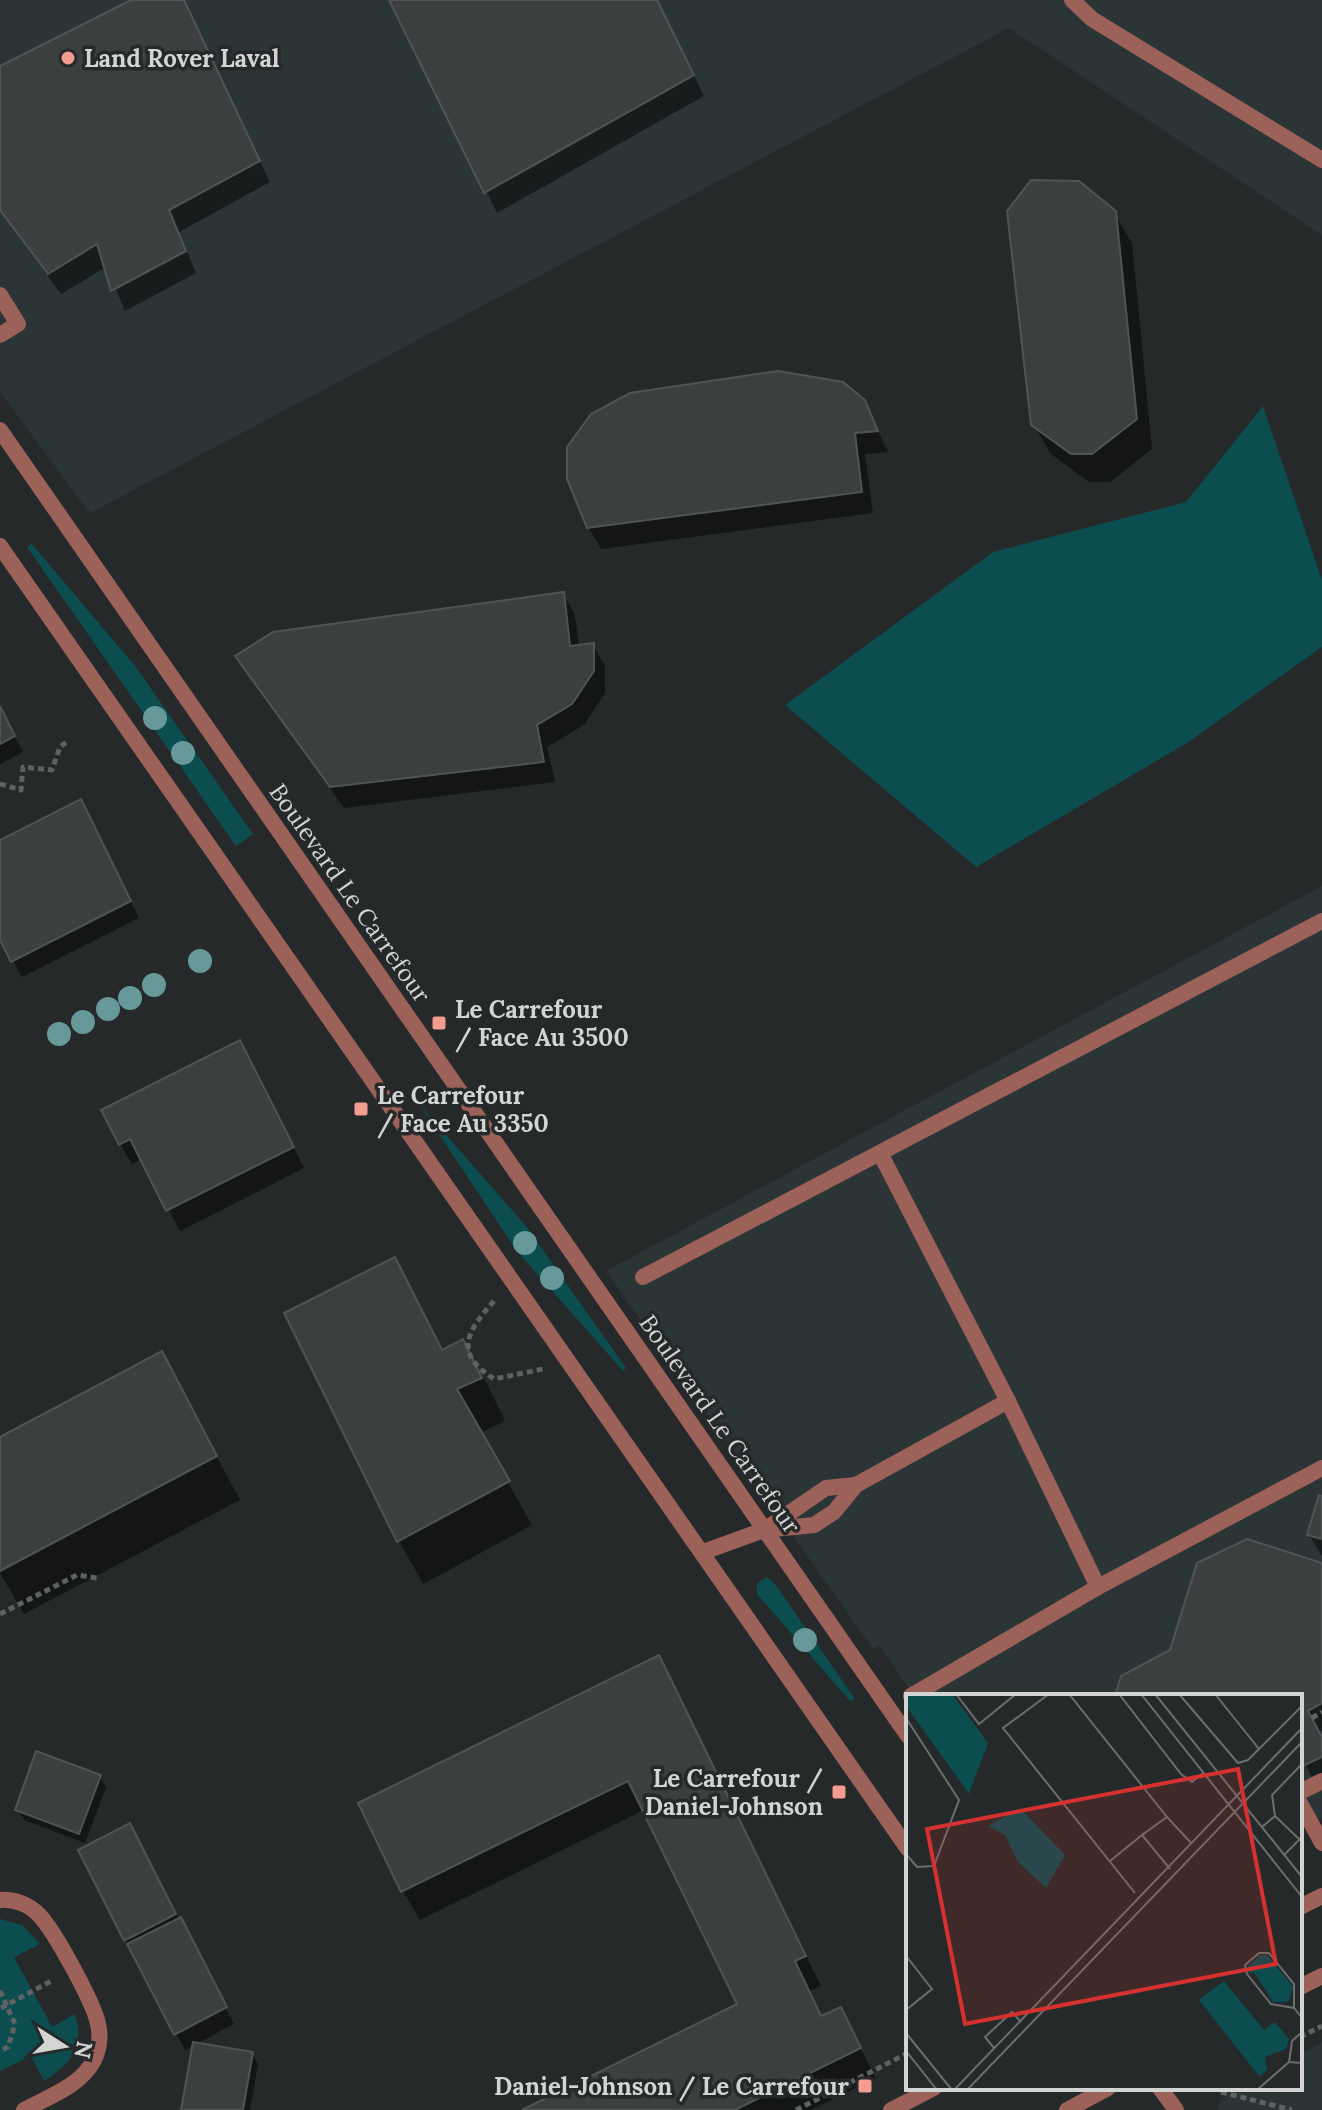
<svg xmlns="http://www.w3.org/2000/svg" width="1322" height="2110" font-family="Lora,serif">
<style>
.built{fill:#2b3536}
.green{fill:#0c4d50}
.shadow{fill:#0007}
.building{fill:#3c3f3f;stroke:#515454;stroke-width:2}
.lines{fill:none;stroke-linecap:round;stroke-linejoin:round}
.path{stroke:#5f6262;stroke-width:5;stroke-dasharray:6 4;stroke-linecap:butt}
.service{stroke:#9c625a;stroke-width:16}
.minor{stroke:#9c625a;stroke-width:16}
.tertiary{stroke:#9c625a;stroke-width:16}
.tree{fill:#67999b}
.poi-dot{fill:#f59c91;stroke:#262929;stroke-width:3}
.labels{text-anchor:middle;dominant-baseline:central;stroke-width:7;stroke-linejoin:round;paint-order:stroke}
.poi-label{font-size:24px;font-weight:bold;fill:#d3d5d5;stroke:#262929;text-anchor:start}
.street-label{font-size:24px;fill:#d3d5d5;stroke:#262929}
.inset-road{fill:none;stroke:#6b6e6e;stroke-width:2}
.view{fill:#d63131;fill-opacity:0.15;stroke:#d63131;stroke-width:4}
.inset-edge{fill:none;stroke:#d3d5d5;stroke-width:4}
</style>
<rect width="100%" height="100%" fill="#262929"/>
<g class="built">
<polygon points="0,0 1322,0 1322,235 1009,28 90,513 0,392"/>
<polygon points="1322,886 1322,1818 1300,1830 1300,1696 914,1696 879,1645 873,1649 606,1271"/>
<polygon points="1322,2042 1322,2110 1217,2110 1220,2100 1235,2088 1300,2088 1300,2054"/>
</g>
<g class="green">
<polygon points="1263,406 1322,580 1322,647 1187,743 976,867 785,705 993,552 1186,502"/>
<polygon points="32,544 135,666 253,834 236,846 27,547"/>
<polygon points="419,1104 526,1226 626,1368 623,1371 516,1250"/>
<polygon points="767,1577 775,1584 855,1699 850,1701 757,1594 757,1584"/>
<path d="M0 1919 22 1925 40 1944 14 1957 52 2027 75 2014C85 2047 71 2064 44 2081L31 2056 0 2071Z"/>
</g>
<g class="shadow">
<polygon points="135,0 184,0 270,182 179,232 196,273 125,311 106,267 61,294 0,211 0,68"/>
<polygon points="391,0 657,0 704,96 497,213"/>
<polygon points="1114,213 1132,243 1152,449 1110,482 1089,482 1051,454 1033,424"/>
<polygon points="864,401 888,452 865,454 873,513 601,549 589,528"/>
<polygon points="563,594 575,615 579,647 593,645 605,666 605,693 584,725 547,747 555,782 344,808 238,657"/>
<polygon points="0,709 23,752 0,764"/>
<polygon points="89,818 139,918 22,977 0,936 0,842"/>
<polygon points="240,1042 304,1168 180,1231 142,1159 132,1164 120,1144"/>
<polygon points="394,1260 444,1351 462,1342 487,1384 505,1421 480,1433 532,1525 423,1584 399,1541"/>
<polygon points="162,1354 240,1500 24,1614 0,1573 0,1439"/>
<polygon points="1322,1498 1322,1556 1309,1535"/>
<polygon points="1322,1565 1322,1730 1318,1732 1322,1739 1322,1783 1317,1786 1300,1756 1300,1696 1117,1696"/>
<polygon points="658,1658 821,1986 810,1991 823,2018 840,2009 876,2078 811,2110 526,2110 739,2005 644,1810 420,1920 403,1891"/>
<polygon points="100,1777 106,1787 85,1843 24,1820 18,1810"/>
<polygon points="138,1841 234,2024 196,2044 252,2054 258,2064 250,2110 184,2110 194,2045 185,2050 126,1940"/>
</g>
<g class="building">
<polygon points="131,0 184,0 260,161 169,210 186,251 111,291 97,244 48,274 0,210 0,66"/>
<polygon points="389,0 657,0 694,75 484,193"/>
<polygon points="1031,180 1079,181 1116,211 1137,419 1092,454 1071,454 1031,425 1007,211"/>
<polygon points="778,371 843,382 865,400 878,431 855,433 862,492 587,528 567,479 567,447 591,414 630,393"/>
<polygon points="564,592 570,646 594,643 594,671 572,704 537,725 544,762 330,787 235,656 273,632"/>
<polygon points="0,706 15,736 0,744"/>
<polygon points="81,799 131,901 11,962 0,940 0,840"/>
<polygon points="240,1040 294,1147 166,1211 130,1139 119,1145 101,1110"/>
<polygon points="395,1257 442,1350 463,1339 482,1378 457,1389 510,1481 397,1542 284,1313"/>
<polygon points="162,1351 217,1456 0,1571 0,1437"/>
<polygon points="1319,1495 1322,1496 1322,1539 1307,1535"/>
<polygon points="1247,1539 1322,1563 1322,1703 1308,1711 1322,1737 1322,1757 1303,1766 1300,1696 1115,1696 1121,1676 1170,1650 1197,1563"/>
<polygon points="659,1655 806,1956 795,1961 821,2016 841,2007 861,2048 735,2110 522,2110 737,2004 628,1781 401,1892 358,1803"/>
<polygon points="36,1751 101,1775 79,1834 15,1810"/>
<polygon points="130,1823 176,1914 124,1941 78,1850"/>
<polygon points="181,1917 227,2007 174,2035 127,1944"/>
<polygon points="193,2042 253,2052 243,2110 181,2110"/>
</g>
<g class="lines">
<g class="path">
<polyline points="0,784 21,790 23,767 52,770 60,747 69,740"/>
<path d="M494 1301C468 1331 452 1352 494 1379L543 1369"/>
<polyline points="0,1614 77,1575 97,1578"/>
<polyline points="1312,1718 1322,1712"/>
<polyline points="0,1991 15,2024 8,2047 0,2051"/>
<polyline points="1,2008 53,1980"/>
<polyline points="1300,2037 1322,2026"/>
<polyline points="1221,2092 1292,2110"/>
<polyline points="796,2110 908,2053"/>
</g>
<g class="service">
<polyline points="1072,0 1092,19 1322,160"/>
<polyline points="0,295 18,324 0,335"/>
<polyline points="880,1153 1008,1401"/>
<polyline points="643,1277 1322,921"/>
<polyline points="766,1529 826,1488 856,1485"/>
<polyline points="703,1552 764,1530 814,1525 834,1512 856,1485 1008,1401 1098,1587 911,1696"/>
<polyline points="1098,1587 1322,1468"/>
<polyline points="1300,1792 1322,1781"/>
<polyline points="1300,1803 1322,1843"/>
</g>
<path class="minor" d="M0 1900C14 1899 29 1904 39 1915 54 1930 94 2003 98 2024 101 2036 99 2049 94 2060 81 2086 48 2097 24 2110"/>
<g class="tertiary">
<polyline points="0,430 908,1736"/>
<polyline points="0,546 908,1849"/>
<polyline points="1300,1907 1322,1896"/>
<polyline points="1300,1987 1322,1976"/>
<polyline points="1160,2088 1176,2110"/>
<polyline points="891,2110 934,2088"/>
<polyline points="1067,2110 1108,2088"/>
</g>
</g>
<g class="tree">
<circle cx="155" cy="718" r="12"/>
<circle cx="183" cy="753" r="12"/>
<circle cx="200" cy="961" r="12"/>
<circle cx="154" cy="985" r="12"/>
<circle cx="130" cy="998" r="12"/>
<circle cx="108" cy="1009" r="12"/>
<circle cx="83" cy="1022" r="12"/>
<circle cx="59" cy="1034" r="12"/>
<circle cx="525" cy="1243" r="12"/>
<circle cx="552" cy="1278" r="12"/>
<circle cx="805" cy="1640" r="12"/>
</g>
<g class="poi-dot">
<circle cx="68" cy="58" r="8"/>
<rect x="431" y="1015" width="16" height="16" rx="4"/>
<rect x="353" y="1101" width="16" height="16" rx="4"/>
<rect x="831" y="1784" width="16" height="16" rx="4"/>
<rect x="857" y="2078" width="16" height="16" rx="4"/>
</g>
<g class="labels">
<g class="poi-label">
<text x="84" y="58">Land Rover Laval</text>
<text x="455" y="1009">Le Carrefour<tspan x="455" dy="28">/ Face Au 3500</tspan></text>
<text x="377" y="1095">Le Carrefour<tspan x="377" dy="28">/ Face Au 3350</tspan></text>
<text x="823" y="1778" text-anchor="end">Le Carrefour /<tspan x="823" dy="28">Daniel-Johnson</tspan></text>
<text x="849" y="2086" text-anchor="end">Daniel-Johnson / Le Carrefour</text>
</g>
<g class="street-label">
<text transform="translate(350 893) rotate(55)">Boulevard Le Carrefour</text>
<text transform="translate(720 1424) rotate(55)">Boulevard Le Carrefour</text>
</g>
</g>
<g transform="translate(906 1694)">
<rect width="396" height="396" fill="#262929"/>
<path d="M0 0H46L82 49 63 100 0 12ZM114 114 159 161 140 194 112 168 99 141 82 132ZM354 261H361L387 293 382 308H367L348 278 344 280 342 272ZM318 287 358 336 369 328 383 345 380 355 359 363 361 376 353 382 293 306Z" fill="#0c4d50"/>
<path class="inset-road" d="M50 0 73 30 110 0M143 0 97 34 229 199M163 0 261 123M213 0 275 80 286 88 298 78M235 0 396 203M249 0 396 183M273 0 332 69 342 66 396 12M309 0 353 55M0 24 53 106 28 172 11 173 0 160M369 122 394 146M356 133 369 122 366 101 396 70M378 161 396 143M204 167 236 141M264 175 236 141 261 123 286 150M0 262 26 295 0 316M388 314V290L363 259H353L339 271 341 280 365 310 388 314 396 324M0 339 46 396M88 354 79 343 106 318 115 328M0 357 31 396M383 368 386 347 396 338M48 396 396 34M61 396 396 48M351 396 383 368 396 369"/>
<path class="view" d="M332 75 370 270 59 330 21 135Z"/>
<rect width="396" height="396" class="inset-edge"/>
</g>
<g transform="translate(64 2046) rotate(101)" stroke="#262929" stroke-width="6" paint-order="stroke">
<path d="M0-6L14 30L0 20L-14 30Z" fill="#d3d5d5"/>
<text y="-12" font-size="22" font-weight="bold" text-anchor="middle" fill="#d3d5d5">N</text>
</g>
</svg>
